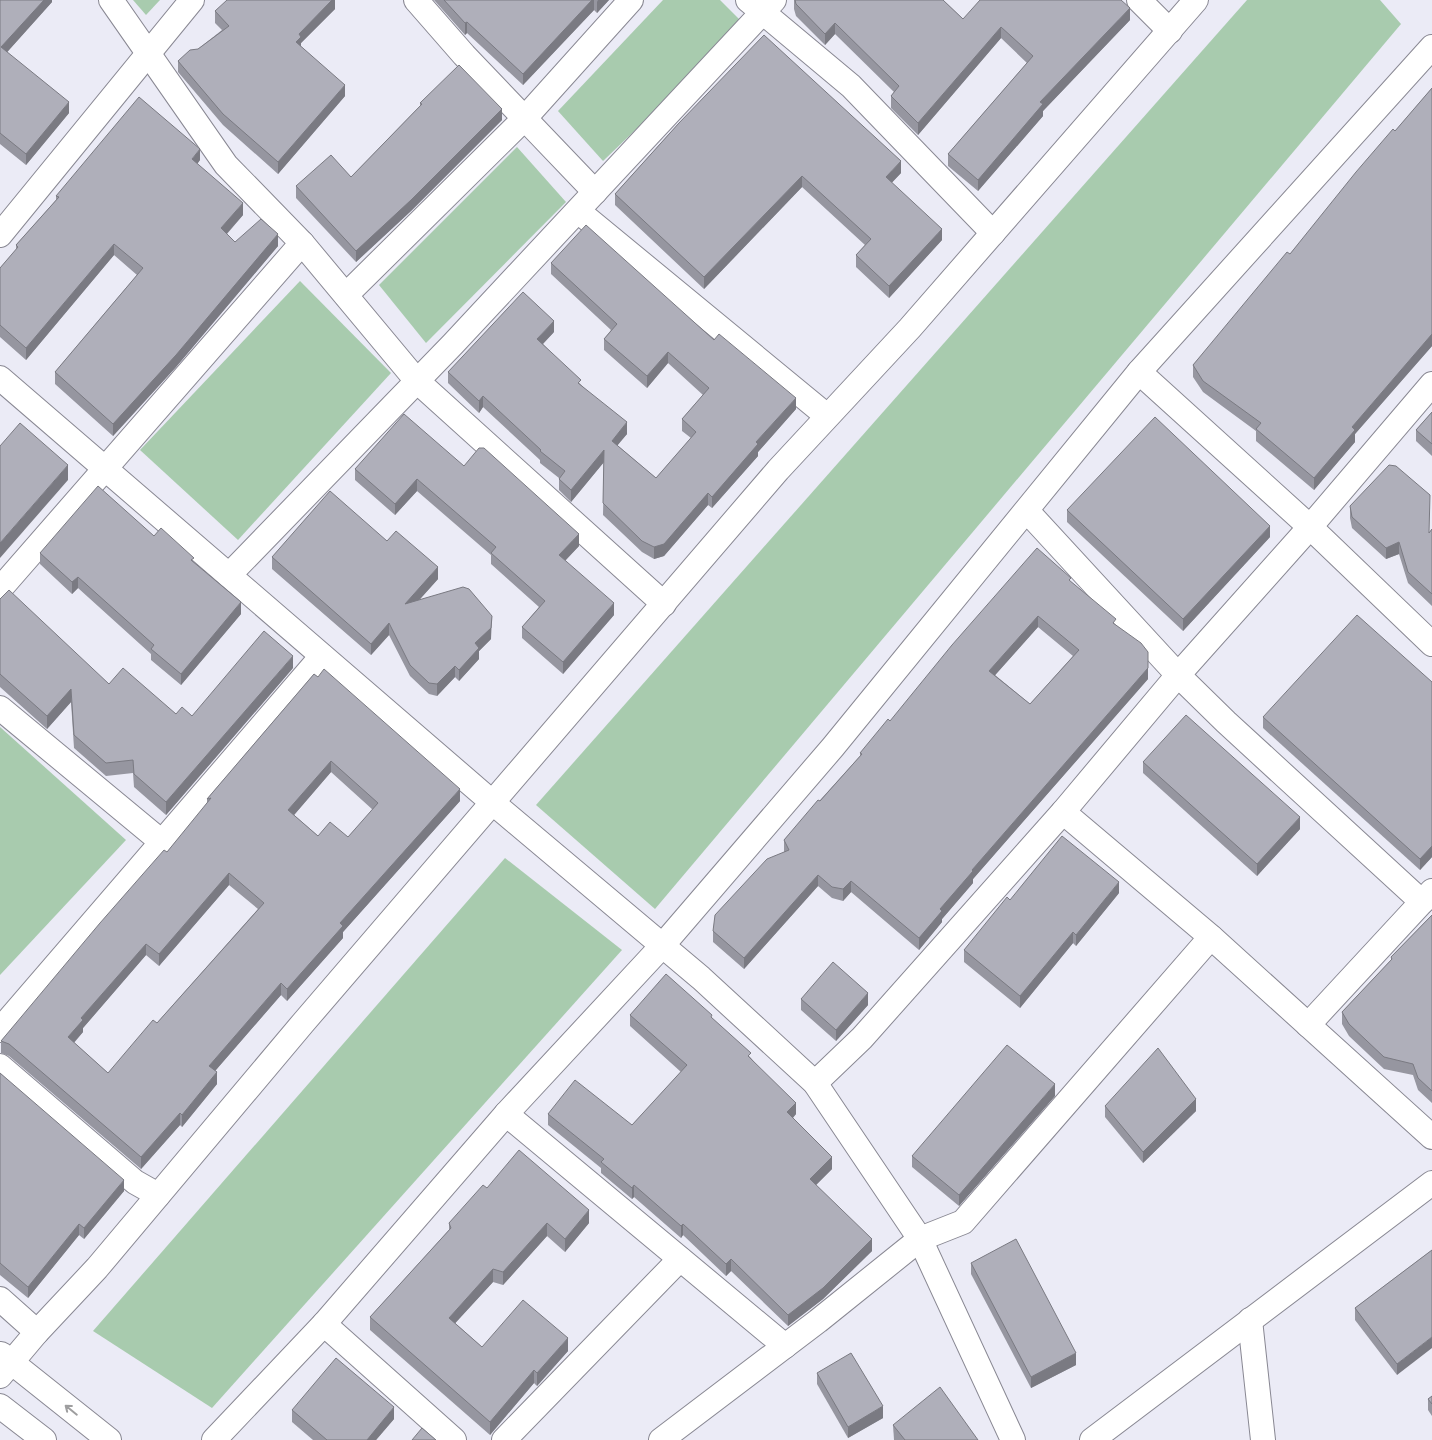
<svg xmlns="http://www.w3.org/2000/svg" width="1432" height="1440" font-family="Rubik,sans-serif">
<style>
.green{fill:#a8cbae}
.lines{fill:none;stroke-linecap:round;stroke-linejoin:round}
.minor-casing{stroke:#898893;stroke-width:26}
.minor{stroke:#fff;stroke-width:24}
.wall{fill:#9696a0;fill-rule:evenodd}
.shaded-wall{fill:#7a7a82}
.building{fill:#afafba;stroke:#7a7a82;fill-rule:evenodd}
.oneway{stroke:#9e9e9f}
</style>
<rect width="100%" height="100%" fill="#ebebf6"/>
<g class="green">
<polygon points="133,0 160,0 146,15"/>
<polygon points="663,0 720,0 745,25 603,161 558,111"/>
<polygon points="1247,0 1380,0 1401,24 655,909 536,805"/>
<polygon points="517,147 566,202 426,343 379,285"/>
<polygon points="300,281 391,373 238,540 140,450"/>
<polygon points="0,727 126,840 0,975"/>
<polygon points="505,858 622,950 212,1408 93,1331"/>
</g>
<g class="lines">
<defs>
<g id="minor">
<polyline points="111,0 226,165 302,243 417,381 664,604"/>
<polyline points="416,0 464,55 595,192"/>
<polyline points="748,0 851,86 993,233"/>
<polyline points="1139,0 1170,31"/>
<polyline points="578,211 827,416"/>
<polyline points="0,235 192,0"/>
<polyline points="346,295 524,119 631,0"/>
<polyline points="1139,372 1310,527 1432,644"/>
<polyline points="0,378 493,803 701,978 815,1083 920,1239 1013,1440"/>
<polyline points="1027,511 1178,675 1226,722 1422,902"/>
<polyline points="229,575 453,344 774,0"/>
<polyline points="0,589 302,243"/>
<polyline points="0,708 163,843"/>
<polyline points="1063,812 1211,937 1432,1137"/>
<polyline points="1308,1025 1432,891"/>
<polyline points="0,1030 322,656"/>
<polyline points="0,1066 135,1182 158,1195"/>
<polyline points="815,1083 862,1038 1063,812 1178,675 1310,527 1432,384"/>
<polyline points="506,1114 785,1346"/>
<polyline points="0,1299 37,1332"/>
<polyline points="1250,1320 1263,1440"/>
<polyline points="324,1324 454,1440"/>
<polyline points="1,1354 109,1440"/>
<polyline points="0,1376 37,1332 97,1268 303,1023 778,470 910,328 1196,0"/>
<polyline points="0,1406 44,1440"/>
<polyline points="214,1440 324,1324 506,1114 662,946 833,747 1139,372 1432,47"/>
<polyline points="504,1440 680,1259"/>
<polyline points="661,1440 818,1321 920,1239 963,1222 1211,937"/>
<polyline points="1092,1440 1432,1183"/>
</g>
</defs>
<use href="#minor" class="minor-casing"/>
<use href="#minor" class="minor"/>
</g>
<g class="wall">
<polygon points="0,0 52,0 52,2 7,52 69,113 26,165 0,144"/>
<polygon points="335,0 335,9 301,43 301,47 345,96 278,174 223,125 178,72 178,61 198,49 222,30 215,23 215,11"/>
<polygon points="434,0 609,0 597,13 594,10 523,85 467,33 465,35"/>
<polygon points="794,0 943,0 963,19 1130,20 1043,111 1043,116 978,191 948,166 948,154 1027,63 1001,38 918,135 891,108 891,96 894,92 835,34 825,45 796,16 794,9"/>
<polygon points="1432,88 1432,346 1355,434 1355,442 1314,490 1256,441 1256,431 1203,392 1193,377 1193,365 1290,254"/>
<polygon points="420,103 502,120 411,211 356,262 296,198 296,186 351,177 420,106"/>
<polygon points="679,123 901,173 891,183 942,240 889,298 856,267 856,255 865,245 802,187 704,289 615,205 615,194"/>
<polygon points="200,160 197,164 243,215 227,234 235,242 278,246 176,367 113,436 55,384 55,372 137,275 114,255 26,360 0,337 0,268 16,250 16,245 56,200 56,196"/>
<polygon points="551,263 714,340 796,409 758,452 758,456 712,508 708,505 664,556 654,559 642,552 603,515 604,462 571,502 559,490 559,478 540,463 540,460 483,407 479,413 448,383 448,372 554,332 543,344 627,434 617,445 656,478 691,438 682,431 682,419 703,395 668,363 647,388 604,350 604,339 611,330 551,274"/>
<polygon points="1432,412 1432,456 1416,441 1416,430"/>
<polygon points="464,466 579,546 565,561 614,615 563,674 522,638 522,627 539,607 491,564 491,555 417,491 395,515 355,480 355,469"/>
<polygon points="1350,506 1429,533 1432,529 1432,606 1408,583 1399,554 1386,559 1352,528 1350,518"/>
<polygon points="1067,510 1270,537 1183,631 1067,522"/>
<polygon points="154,536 194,562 241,614 181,685 151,660 151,654 78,588 72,594 40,564 40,553"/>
<polygon points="272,557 438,579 419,600 491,639 479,651 479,659 459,681 455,677 437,696 429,694 410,676 389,635 371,655 272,569"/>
<path d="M1071 582 1116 625 1148 652V679L973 879V883L942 919V922L919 950 851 892 843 901 832 898 818 886 744 969 713 942V931L784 852V840L860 756V753ZM1038 627 1073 656 1030 704 995 675Z"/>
<polygon points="0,599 109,684 176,714 192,716 293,668 166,815 134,787 133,773 106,776 74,748 71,702 47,729 0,687"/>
<path d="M314 674 460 801 343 932V938L287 1001 281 995 215 1071 217 1084 182 1127 180 1125 141 1169 9 1056 1 1053V1041L167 852 207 804V799ZM331 772 373 810 348 837 318 836 294 815ZM229 885 258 909 157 1023 108 1073 74 1043 83 1032V1028L146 955 159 966Z"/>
<polygon points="1432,682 1432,857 1420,870 1263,728 1263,717"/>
<polygon points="1143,762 1300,829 1257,876 1143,773"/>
<polygon points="1119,893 1076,946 1073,943 1020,1008 964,962 964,950"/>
<polygon points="1432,915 1432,1103 1418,1090 1413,1075 1384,1069 1349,1036 1342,1024 1342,1012 1391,960 1391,957"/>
<polygon points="801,999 868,1005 836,1041 801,1010"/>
<polygon points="630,1015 712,1018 751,1058 796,1114 793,1118 832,1169 816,1185 872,1251 823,1299 788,1326 731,1271 726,1276 683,1235 681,1238 634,1197 632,1199 601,1173 601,1168 548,1125 548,1114 632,1125 681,1072 630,1026"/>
<polygon points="0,1073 124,1191 84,1239 79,1235 28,1298 0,1275"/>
<polygon points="1055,1096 959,1206 912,1167 912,1156"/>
<polygon points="1105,1106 1196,1111 1143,1163 1105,1117"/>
<polygon points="487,1188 589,1223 565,1252 547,1236 503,1285 493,1282 455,1323 482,1347 568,1351 537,1386 534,1383 490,1435 370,1330 370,1317 449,1230 449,1223"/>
<polygon points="1432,1250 1397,1375 1355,1320 1355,1308"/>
<polygon points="971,1263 1076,1365 1031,1388 971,1274"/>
<polygon points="817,1373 883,1418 848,1438 817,1384"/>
<polygon points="1432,1396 1432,1416 1428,1410 1428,1399"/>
<polygon points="292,1410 394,1419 376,1440 313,1440 292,1422"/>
<polygon points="893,1425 978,1440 894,1440"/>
</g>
<g class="shaded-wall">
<polygon points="44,0 52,0 52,2 1,59 1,47"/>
<polygon points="332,0 335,0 335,9 301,43 301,48 296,42 299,34"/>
<polygon points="592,0 594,0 594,10 523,85 523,74"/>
<polygon points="598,0 609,0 597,13 597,2"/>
<polygon points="1130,8 1130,20 1043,111 1043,116 978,191 978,180 1040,102"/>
<polygon points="467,22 467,33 465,35 465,23"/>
<polygon points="835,23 835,34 825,45 825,34"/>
<polygon points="1001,27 1001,38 918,135 918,123"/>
<polygon points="345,85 345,96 278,174 278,162"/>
<polygon points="69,102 69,113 26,165 26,154"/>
<polygon points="502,109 502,120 411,211 356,262 356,251"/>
<polygon points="200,149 200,160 192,171 192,159"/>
<polygon points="901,161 901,173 886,189 886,177"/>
<polygon points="802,176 802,187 704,289 704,277"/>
<polygon points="243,203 243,215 221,240 221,228"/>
<polygon points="942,229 942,240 889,298 889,286"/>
<polygon points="278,234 278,246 176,367 113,436 113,424"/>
<polygon points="114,244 114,255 26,360 26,348"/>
<polygon points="554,321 554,332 537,350 537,339"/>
<polygon points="1432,334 1432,346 1355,434 1355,442 1314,490 1314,478 1352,427"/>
<polygon points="668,352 668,363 647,388 647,376"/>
<polygon points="483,396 483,407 479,413 479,401"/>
<polygon points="796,398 796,409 758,452 758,456 712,508 712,497 756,442"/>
<polygon points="627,422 627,434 612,452 612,441"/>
<polygon points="604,450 604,462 571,502 571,490"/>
<polygon points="68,465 68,480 0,558 0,543"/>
<polygon points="417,479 417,491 395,515 395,504"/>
<polygon points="708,493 708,505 664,556 654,559 654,547"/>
<polygon points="1270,526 1270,537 1183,631 1183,619"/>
<polygon points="579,534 579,546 559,567 559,555"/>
<polygon points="1399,542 1399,554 1386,559 1386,548"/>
<polygon points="438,567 438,579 405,616 405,604"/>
<polygon points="78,577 78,588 72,594 72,582"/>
<polygon points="241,602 241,614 181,685 181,674"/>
<polygon points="614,603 614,615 563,674 563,662"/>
<polygon points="492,616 491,639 479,651 479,659 459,681 459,670"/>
<polygon points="1038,616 1038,627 989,682 989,671"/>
<polygon points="389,623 389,635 371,655 371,644"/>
<polygon points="293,656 293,668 166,815 166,802"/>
<polygon points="455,666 455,677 437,696 437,684"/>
<polygon points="1148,668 1148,679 973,879 973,883 942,919 942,922 919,950 919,938 940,909 972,870"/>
<polygon points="71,689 71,702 47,729 47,716"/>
<polygon points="331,761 331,772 288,822 288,810"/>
<polygon points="460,789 460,801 343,932 343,938 287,1001 287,989 340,923"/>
<polygon points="1300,817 1300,829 1257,876 1257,864"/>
<polygon points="1432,846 1432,857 1420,870 1420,859"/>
<polygon points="229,873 229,885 159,966 159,954"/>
<polygon points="818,875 818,886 744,969 744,958"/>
<polygon points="851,881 851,892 843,901 843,889"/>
<polygon points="1119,882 1119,893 1076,946 1076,935"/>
<polygon points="1073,932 1073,943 1020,1008 1020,996"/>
<polygon points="146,944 146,955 83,1028 83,1032 68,1049 68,1037 81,1018"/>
<polygon points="281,983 281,995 209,1078 209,1066"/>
<polygon points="868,993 868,1005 836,1041 836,1030"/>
<polygon points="217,1072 217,1084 182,1127 182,1115"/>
<polygon points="1055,1084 1055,1096 959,1206 959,1195"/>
<polygon points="1196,1099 1196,1111 1143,1163 1143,1152"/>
<polygon points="796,1103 796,1114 787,1124 787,1112"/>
<polygon points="180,1113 180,1125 141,1169 141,1157"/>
<polygon points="832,1157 832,1169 810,1191 810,1179"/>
<polygon points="124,1180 124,1191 84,1239 84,1228"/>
<polygon points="634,1185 634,1197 632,1199 632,1188"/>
<polygon points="589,1210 589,1223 565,1252 565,1239"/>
<polygon points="547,1223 547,1236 503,1285 503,1272"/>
<polygon points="79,1224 79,1235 28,1298 28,1287"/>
<polygon points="683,1224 683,1235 681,1238 681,1226"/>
<polygon points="872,1239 872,1251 823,1299 788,1326 788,1315"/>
<polygon points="731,1259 731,1271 726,1276 726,1264"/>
<polygon points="493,1269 493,1282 449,1330 449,1318"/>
<polygon points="1432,1337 1432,1348 1397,1375 1397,1364"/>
<polygon points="568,1338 568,1351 537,1386 537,1373"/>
<polygon points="1076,1353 1076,1365 1031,1388 1031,1377"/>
<polygon points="534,1370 534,1383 490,1435 490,1422"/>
<polygon points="883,1406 883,1418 848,1438 848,1427"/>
<polygon points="394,1407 394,1419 376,1440 367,1440"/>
</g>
<g class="building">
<polygon points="0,0 44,0 1,47 69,102 26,154 0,133"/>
<polygon points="227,0 332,0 299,34 301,37 296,42 345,85 278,162 223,114 178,61 190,50 198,49 229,26 215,11"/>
<polygon points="444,0 592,0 523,74 467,22 465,23"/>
<polygon points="795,0 943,0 963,19 980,0 1121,0 1130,8 1040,102 1043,104 978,180 948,154 1033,56 1001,27 918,123 891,96 899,86 835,23 825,34 796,4"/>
<polygon points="764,35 901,161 886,177 942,229 889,286 856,255 871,239 802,176 704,277 615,194 679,123"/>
<polygon points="459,65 502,109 411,200 356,251 296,186 331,155 351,177 422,104 420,103"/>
<polygon points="1432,88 1432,334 1352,427 1355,430 1314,478 1256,429 1261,423 1203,381 1193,365 1287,252 1290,254 1356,172 1393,129 1395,131"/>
<polygon points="139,97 200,149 192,159 243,203 221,228 235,242 261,219 278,234 176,355 113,424 55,372 143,268 114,244 26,348 0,325 0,268 18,247 16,245 59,197 56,196"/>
<polygon points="586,225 714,340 719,334 796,398 756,442 758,444 712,497 708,493 664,544 654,547 642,541 603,503 604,450 571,490 559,479 565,471 540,451 541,450 483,396 479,401 448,372 523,292 554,321 537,339 581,380 578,383 627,422 612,441 656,478 696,432 682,419 709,388 668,352 647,376 604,339 617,324 551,263"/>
<polygon points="1432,412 1432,444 1416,430"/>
<polygon points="404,414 464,466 479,448 484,448 579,534 559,555 614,603 563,662 522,627 545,601 491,553 496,547 417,479 395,504 355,469"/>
<polygon points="1155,417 1270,526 1183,619 1067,510"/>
<polygon points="20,423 68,465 0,543 0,446"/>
<polygon points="1389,465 1396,466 1430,495 1429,533 1432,529 1432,594 1408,572 1399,542 1386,548 1352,517 1350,506"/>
<polygon points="98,486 154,536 161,528 194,558 191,560 241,602 181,674 151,649 154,645 78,577 72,582 40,553"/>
<polygon points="330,491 387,541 396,531 438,567 405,604 463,587 469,589 492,616 491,628 475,643 479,648 459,670 455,666 437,684 429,683 410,665 389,623 371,644 272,557"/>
<path d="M1037 548 1071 578 1069 580 1116 619 1113 623 1141 643 1148 652V668L972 870 973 871 940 909 942 911 919 938 851 881 843 889 832 887 818 875 744 958 713 931 715 915 767 859 789 850 784 840 818 800 820 801 862 754 860 753 888 719 890 721 952 645ZM1038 616 1079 650 1030 704 989 671Z"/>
<polygon points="9,590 109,684 123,668 176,714 182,707 192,716 264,631 293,656 166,802 134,774 133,760 106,763 74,735 71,689 47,716 0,674 0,599"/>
<polygon points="1357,615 1432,682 1432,846 1420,859 1263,717"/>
<path d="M324 669 460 789 340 923 343 926 287 989 281 983 209 1066 217 1072 182 1115 180 1113 141 1157 9 1044 1 1041 100 923 164 850 167 852 211 798 207 799 314 674 318 677ZM331 761 378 803 348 837 330 822 318 836 288 810ZM229 873 264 903 157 1023 153 1020 108 1073 68 1037 83 1020 81 1018 146 944 159 954Z"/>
<polygon points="1186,715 1300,817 1257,864 1143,762"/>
<polygon points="1062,836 1119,882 1076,935 1073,932 1020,996 964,950 1007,897 1010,900"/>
<polygon points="1432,915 1432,1091 1418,1078 1413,1064 1384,1057 1349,1024 1342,1012 1392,959 1391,957"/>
<polygon points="833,962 868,993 836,1030 801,999"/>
<polygon points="666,974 712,1015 711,1017 751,1053 748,1056 796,1103 787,1112 832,1157 810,1179 872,1239 823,1288 788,1315 731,1259 726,1264 683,1224 681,1226 634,1185 632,1188 601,1162 604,1159 548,1114 575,1080 632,1125 687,1065 630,1015"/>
<polygon points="1007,1045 1055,1084 959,1195 912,1156"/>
<polygon points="1158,1048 1196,1099 1143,1152 1105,1106"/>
<polygon points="0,1073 124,1180 84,1228 79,1224 28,1287 0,1263"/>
<polygon points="519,1150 589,1210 565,1239 547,1223 503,1272 493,1269 449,1318 482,1347 523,1300 568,1338 537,1373 534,1370 490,1422 370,1317 451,1228 449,1223 483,1185 487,1188"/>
<polygon points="1016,1239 1076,1353 1031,1377 971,1263"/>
<polygon points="1432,1250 1432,1337 1397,1364 1355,1308"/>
<polygon points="851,1353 883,1406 848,1427 817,1373"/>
<polygon points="336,1358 394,1407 367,1440 327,1440 292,1410"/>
<polygon points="940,1387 978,1440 905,1440 893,1425"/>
<polygon points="1432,1396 1432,1404 1428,1399"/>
<polygon points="422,1428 436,1440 412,1440"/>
</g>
<defs><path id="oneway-shaft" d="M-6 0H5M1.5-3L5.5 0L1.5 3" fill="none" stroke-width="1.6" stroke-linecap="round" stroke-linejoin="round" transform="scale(1.25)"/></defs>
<use class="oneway" href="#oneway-shaft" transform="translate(71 1410) rotate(-141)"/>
</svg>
